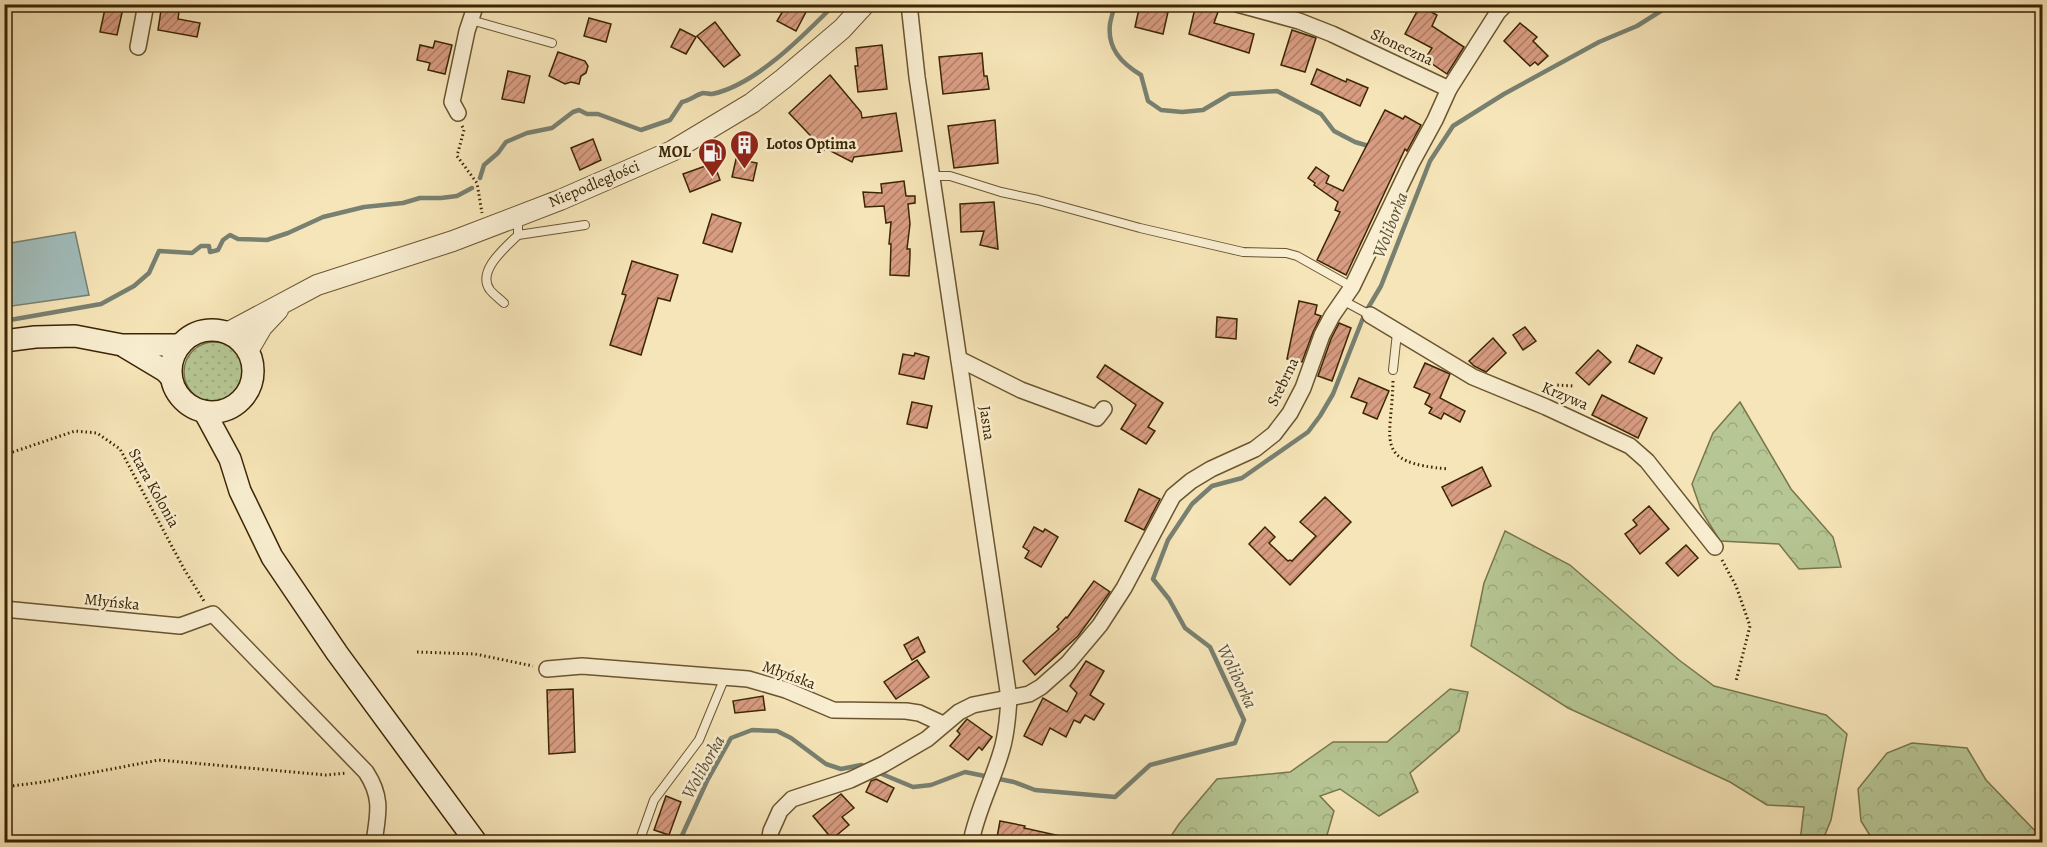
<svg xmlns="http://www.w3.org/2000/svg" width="2047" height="847" font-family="Alegreya,serif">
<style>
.grass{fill:url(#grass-dots);stroke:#78764c;stroke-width:1.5}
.forest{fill:url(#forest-crowns);stroke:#78764c;stroke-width:1.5}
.water{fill:#a1bcba;stroke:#788071;stroke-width:1.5}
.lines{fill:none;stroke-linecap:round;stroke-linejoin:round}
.stream{stroke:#788071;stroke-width:4.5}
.building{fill:url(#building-hatch);stroke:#3b2503;stroke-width:1.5}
.service-casing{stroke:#6a5530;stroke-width:10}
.minor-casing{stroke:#6a5530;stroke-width:18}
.tertiary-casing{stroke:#6a5530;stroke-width:22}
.secondary-casing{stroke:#3b2503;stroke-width:24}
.path{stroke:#3b2503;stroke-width:3;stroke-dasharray:1.5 3;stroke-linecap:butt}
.service{stroke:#f9eed1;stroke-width:8}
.minor{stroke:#f9eed1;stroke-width:15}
.tertiary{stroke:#f9eed1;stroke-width:20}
.secondary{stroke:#f9eed1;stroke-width:21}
.labels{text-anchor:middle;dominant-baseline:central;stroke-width:5;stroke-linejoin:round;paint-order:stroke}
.street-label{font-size:16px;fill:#3b2503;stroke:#f9eed1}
.poi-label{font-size:16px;font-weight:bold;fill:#3b2503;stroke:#f9eed1;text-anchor:start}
.water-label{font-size:18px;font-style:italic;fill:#5a523a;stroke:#f9eed1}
</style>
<defs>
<pattern id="grass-dots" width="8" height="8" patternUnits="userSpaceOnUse" patternTransform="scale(1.5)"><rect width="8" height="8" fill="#b6c694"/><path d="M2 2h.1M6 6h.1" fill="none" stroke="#9daa7e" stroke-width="1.8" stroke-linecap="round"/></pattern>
<pattern id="forest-crowns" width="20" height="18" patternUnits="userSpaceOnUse" patternTransform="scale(1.5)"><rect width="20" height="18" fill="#b6c694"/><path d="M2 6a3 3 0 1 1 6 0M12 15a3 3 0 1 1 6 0" fill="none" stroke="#9daa7e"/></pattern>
<pattern id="building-hatch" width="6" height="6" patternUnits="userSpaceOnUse" patternTransform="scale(1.5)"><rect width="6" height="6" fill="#d89c82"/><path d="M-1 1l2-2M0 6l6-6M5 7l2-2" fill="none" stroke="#b07f68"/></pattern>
</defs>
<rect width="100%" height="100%" fill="#f6e5b8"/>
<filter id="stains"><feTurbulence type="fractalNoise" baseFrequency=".00333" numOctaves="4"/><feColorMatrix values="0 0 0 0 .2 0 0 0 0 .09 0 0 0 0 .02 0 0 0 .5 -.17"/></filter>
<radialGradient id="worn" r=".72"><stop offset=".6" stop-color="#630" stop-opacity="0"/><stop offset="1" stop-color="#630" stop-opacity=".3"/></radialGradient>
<circle class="grass" cx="214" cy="372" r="30"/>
<g class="forest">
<polygon points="1740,402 1791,489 1833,537 1841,567 1799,569 1779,544 1720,541 1701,510 1692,484 1713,433"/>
<polygon points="1505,531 1570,565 1679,660 1714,686 1826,715 1847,734 1831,820 1822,842 1800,842 1804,807 1767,805 1730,782 1568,708 1471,646 1484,583"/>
<polygon points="1450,689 1468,692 1459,731 1410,773 1418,792 1379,816 1340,789 1320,796 1334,811 1325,842 1167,842 1179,824 1217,779 1290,772 1333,742 1387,742"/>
<polygon points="1912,743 1967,748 1986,780 2040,836 2042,842 1874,842 1861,821 1858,789 1887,753"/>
</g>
<polygon class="water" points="75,232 89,295 5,307 5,244"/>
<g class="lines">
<g class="stream">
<path d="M1114 4C1114 11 1111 17 1110 24 1107 48 1121 63 1141 75L1148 101 1161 110 1182 112 1203 110 1230 94 1277 91 1321 114 1334 131 1355 142 1372 147"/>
<path d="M480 178 484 165 498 153 506 142 527 133 552 128 573 112 579 110 587 114H598L641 130 670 120 682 102C690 100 696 95 703 93 706 93 709 94 712 94 756 85 804 35 835 4"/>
<polyline points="4,321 101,304 134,286 149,273 159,251 192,253 201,246 209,246 210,252 218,250 223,240 230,235 238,239 267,240 288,233 323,217 364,207 403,203 420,198 441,198 457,196 472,188"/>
<polyline points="877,772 913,787 931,785 965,772 1014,782 1035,790 1115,797 1150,765 1235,743 1244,720 1210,647 1185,628 1169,599 1153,579 1168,540 1192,504 1212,486 1242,478 1308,432 1320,416 1333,394 1365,313 1381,286 1430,161 1453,126 1504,94 1599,42 1637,26 1672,4"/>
<polyline points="679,842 707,781 731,738 752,730 777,731 791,738 826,764 841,769 861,765 867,767"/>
</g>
</g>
<g class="building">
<polygon points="106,4 124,4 117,35 100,32"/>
<polygon points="162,4 180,4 178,19 200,23 197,37 158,30"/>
<polygon points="787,4 796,4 807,10 796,31 777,21"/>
<polygon points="1140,4 1156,4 1155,8 1168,12 1163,34 1135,27"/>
<polygon points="1196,4 1219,9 1214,23 1254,34 1249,53 1189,34"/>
<polygon points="1420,6 1437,15 1432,26 1464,47 1447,74 1425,59 1432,48 1405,34"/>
<polygon points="589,18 611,24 606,42 584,36"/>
<polygon points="715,22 740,55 724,67 697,36"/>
<polygon points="1520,23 1537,37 1533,41 1548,56 1538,65 1535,62 1530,66 1504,41"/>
<polygon points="680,29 696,37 686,54 671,47"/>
<polygon points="1292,30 1316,38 1305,72 1281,65"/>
<polygon points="435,41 452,45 445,74 428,70 430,63 417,60 420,45 433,48"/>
<polygon points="882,45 887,89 858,92 855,66 858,66 856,48"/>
<polygon points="558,52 585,61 588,66 586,73 581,76 579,84 571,82 565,84 549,76"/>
<polygon points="982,53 984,76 987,76 989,89 943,94 939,57"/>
<polygon points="1317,69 1346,82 1347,79 1368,88 1360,106 1311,84"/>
<polygon points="508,71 530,76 524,103 502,99"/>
<polygon points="830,75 861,112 862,118 896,113 902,151 854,157 852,162 825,148 824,150 789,113"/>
<polygon points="1385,110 1403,119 1405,116 1421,125 1407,151 1405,149 1346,275 1317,260 1340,212 1335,210 1338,202 1314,185 1315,183 1308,178 1316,167 1329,176 1326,183 1343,191"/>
<polygon points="995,120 998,163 954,168 948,126"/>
<polygon points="593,139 601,160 580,170 571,148"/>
<polygon points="736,159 757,163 753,181 732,177"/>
<polygon points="714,163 720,180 690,192 683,174"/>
<polygon points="904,181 906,196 915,196 915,203 908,204 910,224 907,249 910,249 910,255 909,276 890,275 891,244 889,244 891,222 886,223 884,206 865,207 863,192 882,193 881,184"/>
<polygon points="994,202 998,249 980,245 984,231 961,232 960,204"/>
<polygon points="712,214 741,223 732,252 703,243"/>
<polygon points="632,261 678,275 670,301 658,298 641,355 610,345 626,295 622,294"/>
<polygon points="1299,301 1317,305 1315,314 1321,316 1313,332 1302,362 1287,359"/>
<polygon points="1217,317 1237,319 1236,339 1216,337"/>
<polygon points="1339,323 1351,328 1332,381 1318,376 1331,339"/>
<polygon points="1525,327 1536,341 1523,350 1513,335"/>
<polygon points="1493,338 1506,353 1486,372 1474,366 1469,361"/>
<polygon points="1637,345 1662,358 1654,374 1629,362"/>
<polygon points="1598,350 1611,362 1589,385 1576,373"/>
<polygon points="915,353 929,357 924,379 899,374 903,354 914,356"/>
<polygon points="1425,363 1450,374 1440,398 1465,411 1460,422 1444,413 1441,419 1429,413 1432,408 1425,404 1430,394 1414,387"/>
<polygon points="1105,365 1163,403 1148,427 1155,431 1146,444 1121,429 1136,405 1097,377"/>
<polygon points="1359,378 1389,391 1377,419 1363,413 1367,403 1351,397"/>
<polygon points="1602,395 1647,418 1638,438 1592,415"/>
<polygon points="912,402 932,406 927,428 907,424"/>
<polygon points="1482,467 1491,486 1452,506 1442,487"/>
<polygon points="1139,489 1160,499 1144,530 1125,521"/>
<polygon points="1325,497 1351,522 1290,585 1249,544 1265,527 1275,537 1269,543 1288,561 1290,560 1292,561 1316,536 1300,522"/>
<polygon points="1649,506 1669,529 1640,554 1625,534 1637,525 1633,520"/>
<polygon points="1034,527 1043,532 1045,529 1058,537 1041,567 1025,558 1029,551 1023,547"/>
<polygon points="1686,545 1698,558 1678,576 1666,563"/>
<polygon points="1094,581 1110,592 1078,636 1035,675 1023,661 1059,629 1057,627 1066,617 1067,618"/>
<polygon points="918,637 925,652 912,660 904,645"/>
<polygon points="917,660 929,677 896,699 884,682"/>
<polygon points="1086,661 1104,671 1090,695 1104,704 1094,720 1085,715 1080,723 1074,720 1066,737 1050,728 1042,745 1024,736 1043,698 1067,712 1077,693 1070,686"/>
<polygon points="573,689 575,752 549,754 547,690"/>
<polygon points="763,696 765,710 735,713 733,701"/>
<polygon points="967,719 992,737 982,750 979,747 968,760 950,746 960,734 957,731"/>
<polygon points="876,779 894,788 887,802 866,792 871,781"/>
<polygon points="841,794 854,808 842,817 849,825 832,839 813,816"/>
<polygon points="666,796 681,802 669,835 654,830"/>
<polygon points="1000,821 1025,826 1024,828 1065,837 1064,843 996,843"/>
</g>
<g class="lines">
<defs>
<g id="service">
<polyline points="471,20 552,43"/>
<polyline points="932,176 950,176 1001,192 1038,200 1140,228 1243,252 1286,253 1297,256 1352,287"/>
<polyline points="518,235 585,225"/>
<polyline points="1342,300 1370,315"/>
<path d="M504 303C500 299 494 295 490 290 476 271 506 247 518 235V217"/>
<polyline points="1393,370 1397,333"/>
<polyline points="639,842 654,800 699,740 725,677"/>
</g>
<g id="minor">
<path d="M909 4 917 77 1009 698C1008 715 1007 732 1002 749 993 781 977 810 971 842"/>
<polyline points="1237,4 1299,21 1332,34 1449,89"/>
<polyline points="138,47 146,4"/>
<polyline points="458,113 452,102 467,31 476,4"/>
<polyline points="1370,315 1473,377 1546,407 1630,446 1647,461 1715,547"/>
<polyline points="959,359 1021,390 1097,418 1104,409"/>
<path d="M4 609 180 626 213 614 366 772C383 798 378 814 374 842"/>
<polyline points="547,669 582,666 748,679 786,690 833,710 906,711 919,713 943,724"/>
<polyline points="769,842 771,831 780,811 792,799 850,780 884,764 927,739 959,712 973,705 1029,694 1041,687 1068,663 1100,625 1124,588 1173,496 1191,481 1211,469 1255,449 1274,434 1290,413 1303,388 1322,335 1332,316 1352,287 1411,164 1435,120 1449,89 1498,12 1506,4"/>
</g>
<g id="tertiary">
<polyline points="227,333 317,285 453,241 560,200 672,151 752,103 783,79 842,29 865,4"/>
<polyline points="248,351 262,327 278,310"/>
</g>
<g id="secondary">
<circle cx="212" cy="371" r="41"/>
<polyline points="4,341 35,337 75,336 122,345 180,345"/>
<polyline points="125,347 165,371 171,377"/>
<polyline points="204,411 230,459 240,491 272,557 337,653 476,842"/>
</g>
</defs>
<use href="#service" class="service-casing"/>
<use href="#minor" class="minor-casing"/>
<use href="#tertiary" class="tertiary-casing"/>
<use href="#secondary" class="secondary-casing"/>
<g class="path">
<polyline points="462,126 464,130 457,156 477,183 482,213"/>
<path d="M1393 381C1392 441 1371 463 1449 469"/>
<polyline points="1545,390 1555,385 1574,386"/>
<polyline points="4,455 75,431 97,433 120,449 184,569 204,601"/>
<polyline points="1722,560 1736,586 1750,626 1736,681"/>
<polyline points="417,652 475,654 533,666"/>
<polyline points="4,787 43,782 159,760 326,775 347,773"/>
<polyline points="1542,842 1554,842"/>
</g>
<use href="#service" class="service"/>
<use href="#minor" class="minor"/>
<use href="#tertiary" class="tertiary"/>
<use href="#secondary" class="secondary"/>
</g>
<defs>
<symbol id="building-pin" viewBox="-11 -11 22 30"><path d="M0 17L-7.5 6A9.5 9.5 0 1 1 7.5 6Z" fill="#8f2418" stroke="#f9eed1"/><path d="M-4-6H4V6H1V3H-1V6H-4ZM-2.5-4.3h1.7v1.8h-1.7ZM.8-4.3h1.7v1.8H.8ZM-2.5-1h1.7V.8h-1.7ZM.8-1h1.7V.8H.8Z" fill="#fff"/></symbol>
<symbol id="fuel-pin" viewBox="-11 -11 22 30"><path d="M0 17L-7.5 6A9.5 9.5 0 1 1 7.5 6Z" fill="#8f2418" stroke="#f9eed1"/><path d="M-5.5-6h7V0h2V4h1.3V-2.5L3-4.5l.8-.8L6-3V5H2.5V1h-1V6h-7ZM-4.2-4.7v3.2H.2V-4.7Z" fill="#fff"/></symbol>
</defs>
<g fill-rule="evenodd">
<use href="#building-pin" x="728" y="128" width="33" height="45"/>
<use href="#fuel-pin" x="696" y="136" width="33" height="45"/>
</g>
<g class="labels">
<g class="street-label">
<text transform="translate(1402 47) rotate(25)">Słoneczna</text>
<text transform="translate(594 184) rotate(-23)">Niepodległości</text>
<text transform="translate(1283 382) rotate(-64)">Srebrna</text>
<text transform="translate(1565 396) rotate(23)">Krzywa</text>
<text transform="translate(987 423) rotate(82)">Jasna</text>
<text transform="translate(154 488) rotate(61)">Stara Kolonia</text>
<text transform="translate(112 602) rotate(6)">Młyńska</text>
<text transform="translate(789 675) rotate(20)">Młyńska</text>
</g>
<g class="poi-label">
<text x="766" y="144">Lotos Optima</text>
<text x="691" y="152" text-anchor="end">MOL</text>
</g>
<g class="water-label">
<text transform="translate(1390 225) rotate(-69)">Woliborka</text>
<text transform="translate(1237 676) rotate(64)">Woliborka</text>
<text transform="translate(703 767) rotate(-61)">Woliborka</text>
</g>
</g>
<rect width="2047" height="847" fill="none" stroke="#f6e5b8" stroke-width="24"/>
<rect x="6" y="6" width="2035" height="835" fill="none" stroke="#3b2503" stroke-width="3"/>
<rect x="12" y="12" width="2023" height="823" fill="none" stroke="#3b2503" stroke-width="1.5"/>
<rect width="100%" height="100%" filter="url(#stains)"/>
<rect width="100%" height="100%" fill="url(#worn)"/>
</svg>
